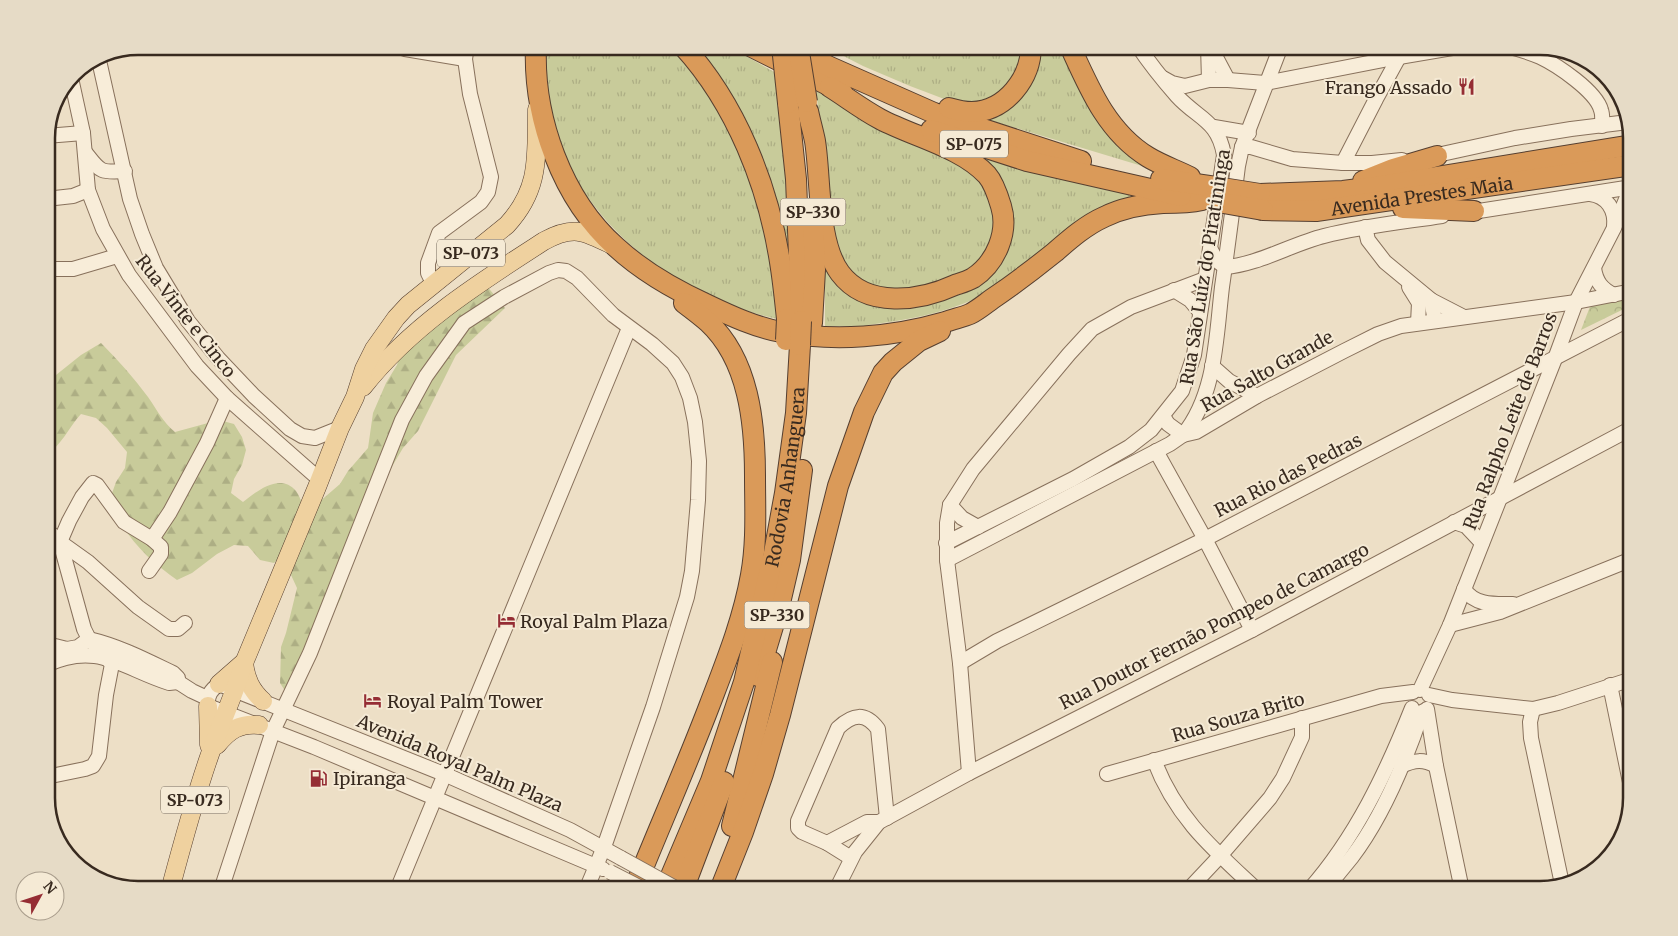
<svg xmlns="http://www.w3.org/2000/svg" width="1678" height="936" font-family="Merriweather,serif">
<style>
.grass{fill:url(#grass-tufts)}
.forest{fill:url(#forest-firs)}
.park{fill:url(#park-crowns)}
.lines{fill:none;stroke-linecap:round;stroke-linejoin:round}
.minor-casing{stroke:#88715c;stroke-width:16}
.major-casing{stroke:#563f30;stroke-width:19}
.highway-casing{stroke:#563f30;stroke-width:22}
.minor{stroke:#f8edd9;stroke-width:14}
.major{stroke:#efd19f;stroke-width:18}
.highway{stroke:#da9a59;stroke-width:20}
.minor-bridge-casing{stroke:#88715c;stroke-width:16;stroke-linecap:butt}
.highway-bridge-casing{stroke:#563f30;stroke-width:22;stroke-linecap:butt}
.minor-bridge{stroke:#f8edd9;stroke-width:14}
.highway-bridge{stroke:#da9a59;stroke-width:20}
.labels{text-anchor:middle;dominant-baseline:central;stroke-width:4;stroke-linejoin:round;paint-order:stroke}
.shield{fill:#f5ead5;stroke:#716456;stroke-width:1}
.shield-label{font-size:16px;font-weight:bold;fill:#382a1f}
.poi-label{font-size:18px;fill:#382a1f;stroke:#f5ead5;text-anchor:start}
.street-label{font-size:18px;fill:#382a1f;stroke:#f5ead5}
.rim{fill:none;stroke:#382a1f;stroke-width:2.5}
</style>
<defs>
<pattern id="grass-tufts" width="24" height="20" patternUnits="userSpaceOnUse" patternTransform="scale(1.25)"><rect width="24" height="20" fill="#c8cb9a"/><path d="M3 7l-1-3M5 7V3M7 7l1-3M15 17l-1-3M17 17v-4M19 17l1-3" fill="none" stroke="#adae84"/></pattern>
<pattern id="forest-firs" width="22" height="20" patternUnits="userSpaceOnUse" patternTransform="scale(1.25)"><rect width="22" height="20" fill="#c8cb9a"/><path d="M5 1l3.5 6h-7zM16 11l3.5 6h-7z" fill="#adae84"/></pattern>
<pattern id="park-crowns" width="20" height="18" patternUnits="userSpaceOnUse" patternTransform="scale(1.25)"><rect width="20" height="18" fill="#c8cb9a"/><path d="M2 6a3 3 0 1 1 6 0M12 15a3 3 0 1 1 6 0" fill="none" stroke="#adae84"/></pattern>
</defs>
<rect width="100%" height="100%" fill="#eddfc6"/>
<g class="grass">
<path d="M544 46H673L701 83 719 112 736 146 761 206 782 320C680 299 583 228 553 125 546 100 545 72 544 46Z"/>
<polygon points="691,46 728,46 776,73 784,156 791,283 787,254"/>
<polygon points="824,46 1028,46 1027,60 997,99 960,105 910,86 863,66"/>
<polygon points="1040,46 1064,46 1152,169 979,117"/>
<polygon points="816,89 974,170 1000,210 985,263 920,293 865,287 841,262 831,221"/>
<path d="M980 158 1131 194 1133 198 977 298C942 314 906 320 868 325L866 327 825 326V254L878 304 1004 256Z"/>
</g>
<path class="forest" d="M486 285 505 308 456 355 418 431 403 448 371 502 341 598 316 647 313 663 296 699 289 697 280 683 281 647 286 633 297 588 291 575 278 559 274 563 260 560 248 546 234 545 217 554 192 573 177 580C157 566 135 547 123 526 118 517 115 506 111 496L116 482 125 468 127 452 107 428 96 418 81 414C69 427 62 445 46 455L47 387 56 375 81 355 101 343C118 360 134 378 148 397 157 410 163 422 175 432L219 420 234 424 242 437 246 450 242 465 234 479 231 493 243 502C257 491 280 472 296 491 299 495 301 501 303 505L318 503 340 484 348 471 368 448 373 413 386 383 397 365 401 350Z"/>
<polygon class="park" points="1632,296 1632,305 1581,330 1591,304"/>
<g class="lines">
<defs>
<g id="minor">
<polyline points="1208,46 1209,80"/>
<polyline points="1210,46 1228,80"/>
<path d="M1506 46C1518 49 1529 52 1540 57 1557 65 1596 91 1601 110 1603 115 1602 121 1602 126"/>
<polyline points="405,49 465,59"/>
<polyline points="98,56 130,199 142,234 156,268 188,321 218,358 254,396 290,429 302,436 315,438 340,428"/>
<polyline points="71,78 83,133 88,190 103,229 129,275 197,366 227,398 320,480"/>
<polyline points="1163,78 1172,83 1185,86 1209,80 1228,80 1265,83 1399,57 1464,46"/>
<polyline points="1214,127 1249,133"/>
<polyline points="46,136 83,133"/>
<polyline points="1242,147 1251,147 1292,159 1343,163 1372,163 1402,160"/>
<path d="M85 152C100 171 99 173 125 171"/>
<polyline points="1428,157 1515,138 1571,129 1628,122"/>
<polyline points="1343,163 1376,99 1399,57"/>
<path d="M1590 194C1607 196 1616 210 1614 227"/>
<polyline points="46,199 73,196 88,190"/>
<polyline points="1466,213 1632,187"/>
<polyline points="1365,227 1368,240 1385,262 1431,300 1435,321"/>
<path d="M1211 250 1217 261 1225 267C1257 265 1292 244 1324 236 1363 226 1403 222 1442 216"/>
<path d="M1594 268C1596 282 1602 289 1614 295"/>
<polyline points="46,269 73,269 117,256"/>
<polyline points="433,283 428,273 428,263 439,233 481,202 488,192 491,177 470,94 465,59 467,46"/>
<polyline points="1409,287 1419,303 1418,323"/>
<polyline points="1174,290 1190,300 1200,312"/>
<polyline points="1431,300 1464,317"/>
<polyline points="1212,366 1229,381 1257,396"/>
<polyline points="1163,416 1168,424 1183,435"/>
<path d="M1183 435C1216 395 1216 337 1222 287 1228 246 1233 206 1238 166L1242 147 1281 46"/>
<polyline points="1156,451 1205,539 1252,630"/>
<polyline points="950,505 962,518 978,527"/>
<polyline points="1454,522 1466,526 1482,543"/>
<polyline points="46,529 60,542 88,562 138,607 169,629 178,629 185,623"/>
<polyline points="152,539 170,512 207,443 227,398"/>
<path d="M946 543 1073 479 1129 447 1151 430 1182 391 1194 355 1224 155C1218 120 1198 119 1177 96 1163 80 1150 64 1138 46"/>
<polyline points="947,560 1170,444 1183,435 1196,432 1257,396 1344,351 1378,334 1401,326 1576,302 1632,291"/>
<path d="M1464 589C1475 606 1495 604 1513 604"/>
<polyline points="1450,625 1500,612 1632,559"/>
<path d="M46 649 55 646 67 649 78 647 89 639C119 646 146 660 173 673L178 678V682L169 683C122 668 98 641 46 665"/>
<polyline points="960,663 997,641 1205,539 1632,318"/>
<polyline points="178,682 192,691 207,698"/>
<polyline points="1610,685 1632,792"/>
<polyline points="1420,690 1450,625 1556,356 1576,302 1614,228 1632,185"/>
<polyline points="1429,695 1452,700 1533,709 1558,703 1632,679"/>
<polyline points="1427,709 1436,766 1462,890"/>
<polyline points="1533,709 1530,722 1531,738 1562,884"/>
<path d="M1154 760C1176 818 1213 849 1257 890"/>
<path d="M1401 766C1415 760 1423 759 1436 766"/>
<polyline points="969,773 960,663 947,560 947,523 950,505 973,469 1069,354 1092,329 1131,307 1205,279"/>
<polyline points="1107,774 1381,696 1413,692"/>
<polyline points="46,777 85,769 93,766 99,756 106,695 112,664 89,639 84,629 60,542 69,521 82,497 93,483 97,485 124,522 152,539 161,547 161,554 149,571"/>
<polyline points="827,843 867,822 879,822"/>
<path d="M851 858 827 843 802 832 798 828V821L838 728C853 714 865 712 878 729L887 818"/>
<path d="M603 869 314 747 208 706C207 695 211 690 219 684L444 774 570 830 621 858"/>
<polyline points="221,890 273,731 310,653 402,420 426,376 464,323 504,297 549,273 558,270 566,271 577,278 613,315 652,344 673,363 682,377 690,398 695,422 699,461 698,500 692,571 687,597 653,707 604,847 586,890"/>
<polyline points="397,890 629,328"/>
<polyline points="836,890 855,852 879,822 892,815 969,773 1252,630 1632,428"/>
<polyline points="1188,890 1220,856 1270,798 1283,778 1302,737 1302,718"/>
<path d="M1309 890C1356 837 1386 773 1412 708"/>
<path d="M1325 890C1334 879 1343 868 1352 857 1383 816 1406 760 1422 712L1424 711"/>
</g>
<g id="major">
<path d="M363 387C412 325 479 283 544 241 573 225 584 231 612 245"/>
<path d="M244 663C246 679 251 690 263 701"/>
<polyline points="219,684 243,663"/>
<polyline points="208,706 209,745"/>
<path d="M217 745C229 730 240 723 259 725"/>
<path d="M170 890C182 845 194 800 209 757 220 725 234 695 244 663L317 487 340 428 355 397 364 369 374 349 396 318 408 305 507 225C541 188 536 156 537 109"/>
</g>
<g id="highway">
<path d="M536 46C533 118 562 199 616 247 642 271 675 290 708 305 731 316 755 327 781 332 835 342 893 337 945 322 953 319 963 317 970 314 978 310 985 304 992 299 1014 284 1034 269 1055 252 1070 239 1086 225 1104 217 1122 208 1143 204 1163 203 1177 203 1189 203 1202 200"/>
<path d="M683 46C736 104 768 185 780 262 783 280 785 300 787 319"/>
<polyline points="750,46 842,92"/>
<polyline points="788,46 830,67 934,113 1081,161"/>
<path d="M1070 46C1089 88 1107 132 1148 157 1161 165 1176 170 1190 177"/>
<polyline points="788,103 796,179 801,306"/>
<path d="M949 108C956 110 965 112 972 112 1006 111 1031 78 1031 46"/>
<path d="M808 111C810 121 813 131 815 141 821 178 817 242 840 273 867 309 920 301 955 285 961 283 968 281 973 278 996 263 1009 232 1001 206 998 196 994 183 987 175 961 147 914 137 880 119 863 110 846 97 830 87"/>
<polyline points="931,130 1027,161 1181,196"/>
<polyline points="1161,179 1216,187"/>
<polyline points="1363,181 1393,169 1437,156"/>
<polyline points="1260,194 1343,191 1375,187 1632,145"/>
<polyline points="1403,208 1474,211"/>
<path id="s1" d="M1263 210 1316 211 1632 165"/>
<polyline points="812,323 815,270 813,220"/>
<polyline points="758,676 780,603 790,560 802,470"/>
<polyline points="732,826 772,662"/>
<path d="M634 890C659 828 686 767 710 704 726 662 743 620 751 575 757 542 755 509 755 476 755 423 749 360 708 322 700 315 692 309 684 303"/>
<path id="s2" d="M665 890 711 781 744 682 774 553 785 493 796 413 800 345"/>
<polyline points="683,890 724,782"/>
<polyline points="720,890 743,832 763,774 780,715 838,486 864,412 883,373 893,362 919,341 940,331"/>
</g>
</defs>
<use href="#minor" class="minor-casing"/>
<use href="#major" class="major-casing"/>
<use href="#highway" class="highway-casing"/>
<use href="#minor" class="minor"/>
<use href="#major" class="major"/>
<use href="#highway" class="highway"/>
<defs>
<g id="minor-bridge">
<polyline points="621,858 679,890"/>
<polyline points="610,872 645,890"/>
</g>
<g id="highway-bridge">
<polyline points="782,46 788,103"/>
<polyline points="798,46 807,102"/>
<polyline points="1216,187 1260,194"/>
<polyline points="1212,201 1263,210"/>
<polyline points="786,340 787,319"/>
<polyline points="800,345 801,321"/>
</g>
</defs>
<use href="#minor-bridge" class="minor-bridge-casing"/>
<use href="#highway-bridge" class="highway-bridge-casing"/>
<use href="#minor-bridge" class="minor-bridge"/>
<use href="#highway-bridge" class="highway-bridge"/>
</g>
<defs>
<symbol id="restaurant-bare" viewBox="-9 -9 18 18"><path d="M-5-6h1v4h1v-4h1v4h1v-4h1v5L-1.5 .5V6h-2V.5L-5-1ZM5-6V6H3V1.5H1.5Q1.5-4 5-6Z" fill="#952d34" stroke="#f5ead5" stroke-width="2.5" paint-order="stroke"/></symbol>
<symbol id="hotel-bare" viewBox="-9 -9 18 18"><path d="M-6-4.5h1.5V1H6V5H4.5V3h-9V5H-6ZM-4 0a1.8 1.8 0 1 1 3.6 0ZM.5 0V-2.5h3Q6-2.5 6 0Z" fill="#952d34" stroke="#f5ead5" stroke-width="2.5" paint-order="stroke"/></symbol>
<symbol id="fuel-bare" viewBox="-9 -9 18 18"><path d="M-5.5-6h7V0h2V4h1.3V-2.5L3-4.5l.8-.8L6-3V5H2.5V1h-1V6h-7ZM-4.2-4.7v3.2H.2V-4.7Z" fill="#952d34" stroke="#f5ead5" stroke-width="2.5" paint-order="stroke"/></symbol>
</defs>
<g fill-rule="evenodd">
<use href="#restaurant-bare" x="1454" y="74" width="25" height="25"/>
<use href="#hotel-bare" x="494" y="608" width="25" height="25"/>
<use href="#hotel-bare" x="360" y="688" width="25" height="25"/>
<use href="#fuel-bare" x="306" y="766" width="25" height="25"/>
</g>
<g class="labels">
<g class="shield">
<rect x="940" y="130.5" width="68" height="27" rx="4"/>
<rect x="780.5" y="198.5" width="65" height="27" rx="4"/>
<rect x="437" y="239.5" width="68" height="27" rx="4"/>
<rect x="744.5" y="601.5" width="65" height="27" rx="4"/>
<rect x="161" y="786.5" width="68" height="27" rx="4"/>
</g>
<g class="shield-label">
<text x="974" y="144">SP-075</text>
<text x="813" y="212">SP-330</text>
<text x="471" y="253">SP-073</text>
<text x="777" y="615">SP-330</text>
<text x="195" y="800">SP-073</text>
</g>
<g class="poi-label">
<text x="1452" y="87" text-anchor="end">Frango Assado</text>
<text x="520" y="621">Royal Palm Plaza</text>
<text x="387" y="701">Royal Palm Tower</text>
<text x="333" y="778">Ipiranga</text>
</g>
<g class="street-label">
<text stroke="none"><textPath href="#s1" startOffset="160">Avenida Prestes Maia</textPath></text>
<text transform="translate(1205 267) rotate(-81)">Rua São Luíz do Piratininga</text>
<text transform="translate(186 316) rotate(52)">Rua Vinte e Cinco</text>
<text transform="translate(1267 371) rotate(-29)">Rua Salto Grande</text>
<text transform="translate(1510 421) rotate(-69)">Rua Ralpho Leite de Barros</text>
<text transform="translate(1288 475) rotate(-27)">Rua Rio das Pedras</text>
<text stroke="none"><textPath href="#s2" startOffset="432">Rodovia Anhanguera</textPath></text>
<text transform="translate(1214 626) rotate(-27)">Rua Doutor Fernão Pompeo de Camargo</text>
<text transform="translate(1238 717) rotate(-16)">Rua Souza Brito</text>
<text transform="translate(460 763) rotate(23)">Avenida Royal Palm Plaza</text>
</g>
</g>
<path d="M0 0H1678V936H0ZM138 55H1540A83 83 0 0 1 1623 138V798A83 83 0 0 1 1540 881H138A83 83 0 0 1 55 798V138A83 83 0 0 1 138 55Z" fill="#e6dbc6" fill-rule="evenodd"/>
<path class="rim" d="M138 55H1540A83 83 0 0 1 1623 138V798A83 83 0 0 1 1540 881H138A83 83 0 0 1 55 798V138A83 83 0 0 1 138 55Z"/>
<g transform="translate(40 896) rotate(50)"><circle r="24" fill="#f5ead5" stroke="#a99d8c"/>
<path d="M0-4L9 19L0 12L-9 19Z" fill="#952d34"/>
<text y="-8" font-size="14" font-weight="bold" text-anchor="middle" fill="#382a1f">N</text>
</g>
</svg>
